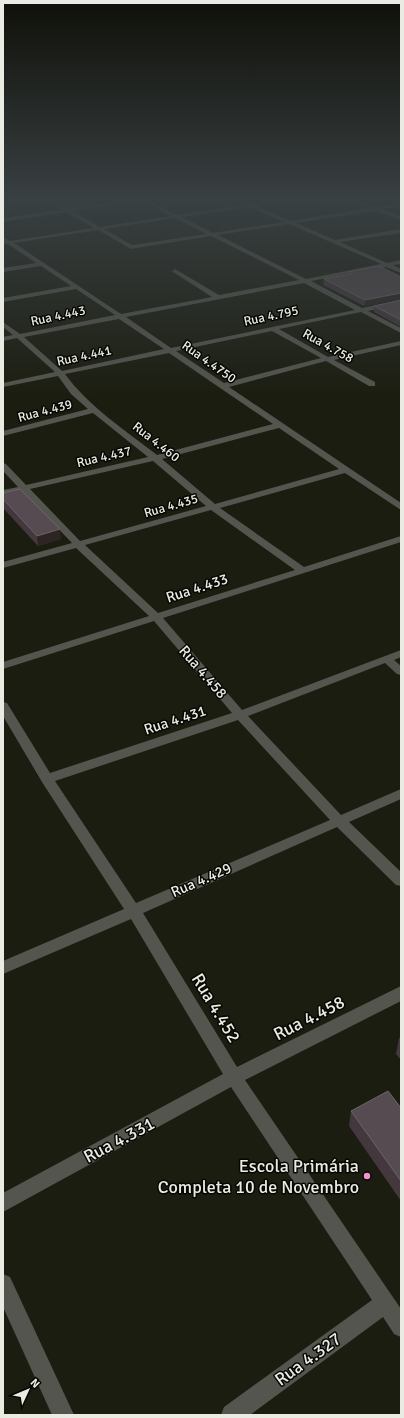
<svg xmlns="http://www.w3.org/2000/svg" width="404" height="1418" font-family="Signika,sans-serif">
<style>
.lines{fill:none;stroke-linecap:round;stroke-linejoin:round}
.minor{fill:#54554e;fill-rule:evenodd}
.wall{fill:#44383e}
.shaded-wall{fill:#2c2524}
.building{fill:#564b50;stroke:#6d6467}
.poi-dot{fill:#f690cf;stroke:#060703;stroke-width:1.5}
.labels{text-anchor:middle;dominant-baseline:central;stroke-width:3;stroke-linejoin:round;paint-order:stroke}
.far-street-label{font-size:13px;fill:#eaece3;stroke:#060703}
.street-label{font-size:15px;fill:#eaece3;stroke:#060703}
.near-street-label{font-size:18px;fill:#eaece3;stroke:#060703}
.near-poi-label{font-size:18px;fill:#eaece3;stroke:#060703;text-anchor:end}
</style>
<rect width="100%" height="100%" fill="#1b1d10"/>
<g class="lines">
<g class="minor">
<path d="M47 200C55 200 62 209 70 208 93 208 116 200 139 200L72 211 100 227 171 216 141 200H147L177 215 273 200H284L256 206 290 221 369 208 349 200H356L376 207 401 203V207L382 209 401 216V220L375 211 296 223 335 240 401 229V233L340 242 387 263 401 260V264L393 265 401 269V273L386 267 311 281 362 308 401 300V304L368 311 401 328V333L361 312 279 329 328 357 401 341V345L334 360 375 382V386H369L326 361 229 387 401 503V510L345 473 220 508 304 567 401 536V542L163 618 242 710 401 650V657L394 660 401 666V675L397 674 385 663 248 716 341 815 401 789V799L349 822 401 872V886L396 885 337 827 143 913 237 1067 401 986V1001L245 1080 401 1309V1337L394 1334 383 1317 250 1415H221L224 1407 372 1300 231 1087 3 1212V1193L223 1074 131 919 3 974V961L124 909 42 782 3 716V702L7 703 50 773 232 713 154 621 3 669V662L149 616 76 548 3 568V562L72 543 22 491 3 496V490L18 487 3 471V463L6 464 26 485 148 457 93 413 3 436V431L88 409 71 394 58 376 3 387V383L55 372 17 338 3 341V337L13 335 3 327V322L20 334 115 315 76 289 3 302V298L71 286 41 266 3 272V268L36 263 8 244H4L3 237 10 241 94 228 66 212 3 222V218L62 210ZM249 207 284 222 213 233 182 217ZM175 218 206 234 132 245 104 229ZM289 224 381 264 306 279 218 235ZM98 230 131 249 211 236 299 280 219 295 175 269 172 271 173 272 212 297 121 314 14 243ZM304 283 355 310 171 348 126 317ZM119 319 164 349 62 371 24 337ZM272 331 321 358 224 383 176 351ZM169 353 273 424 157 455C125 430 89 407 65 374ZM279 428 339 469 215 504 162 459ZM153 461 206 506 80 541 30 489ZM211 510 295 570 158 613 85 545ZM238 720 330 820 136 903 55 781Z"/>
<polygon points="3,1274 10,1277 74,1415 52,1415 3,1307"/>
</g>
</g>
<g class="wall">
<polygon points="348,272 401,277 401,299 364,306 323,285 324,279 348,275"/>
<polygon points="401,300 401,327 374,312 374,306"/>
<polygon points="3,493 61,539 38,546 3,508"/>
<polygon points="401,1037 401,1060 396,1054 399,1038"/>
<polygon points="401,1108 401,1201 349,1126 351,1111"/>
</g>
<g class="shaded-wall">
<polygon points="401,293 401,299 364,306 365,300"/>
<polygon points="60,529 61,539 38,546 37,536"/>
</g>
<g class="building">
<polygon points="379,266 401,277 401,293 365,300 324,279 352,274 348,272"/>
<polygon points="401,300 401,320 374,306"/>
<polygon points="20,489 60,529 37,536 3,499 3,493"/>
<polygon points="388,1091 401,1108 401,1181 351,1111"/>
</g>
<linearGradient id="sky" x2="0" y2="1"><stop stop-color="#0f1009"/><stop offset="0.5" stop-color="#394042"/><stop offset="1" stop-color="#394042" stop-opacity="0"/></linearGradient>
<rect width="404" height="398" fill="url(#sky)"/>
<circle class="poi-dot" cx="367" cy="1176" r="4"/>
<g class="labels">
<g class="far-street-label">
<text transform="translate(58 316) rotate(-12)">Rua 4.443</text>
<text transform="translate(271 316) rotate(-12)">Rua 4.795</text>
<text transform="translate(328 346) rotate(29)">Rua 4.758</text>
<text transform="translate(84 356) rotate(-12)">Rua 4.441</text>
<text transform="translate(209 362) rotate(35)">Rua 4.4750</text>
<text transform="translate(45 411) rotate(-15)">Rua 4.439</text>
<text transform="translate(156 442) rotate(38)">Rua 4.460</text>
<text transform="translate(104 457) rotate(-13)">Rua 4.437</text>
<text transform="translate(171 506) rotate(-16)">Rua 4.435</text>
</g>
<g class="street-label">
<text transform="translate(197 588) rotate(-18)">Rua 4.433</text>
<text transform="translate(203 672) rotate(49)">Rua 4.458</text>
<text transform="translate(175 720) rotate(-18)">Rua 4.431</text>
<text transform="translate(201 880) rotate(-24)">Rua 4.429</text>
</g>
<g class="near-street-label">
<text transform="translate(216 1008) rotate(59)">Rua 4.452</text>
<text transform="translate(309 1018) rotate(-27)">Rua 4.458</text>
<text transform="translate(119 1140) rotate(-28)">Rua 4.331</text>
<text transform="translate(308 1359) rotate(-36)">Rua 4.327</text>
</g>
<g class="near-poi-label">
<text x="359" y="1166">Escola Primária<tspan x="359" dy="21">Completa 10 de Novembro</tspan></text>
</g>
</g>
<rect width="404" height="1418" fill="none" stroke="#eaece3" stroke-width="8"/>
<g transform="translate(28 1390) rotate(46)" stroke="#060703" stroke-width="3" paint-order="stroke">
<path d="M0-3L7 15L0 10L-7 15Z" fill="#eaece3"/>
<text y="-6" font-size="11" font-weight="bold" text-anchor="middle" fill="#eaece3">N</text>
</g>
</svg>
